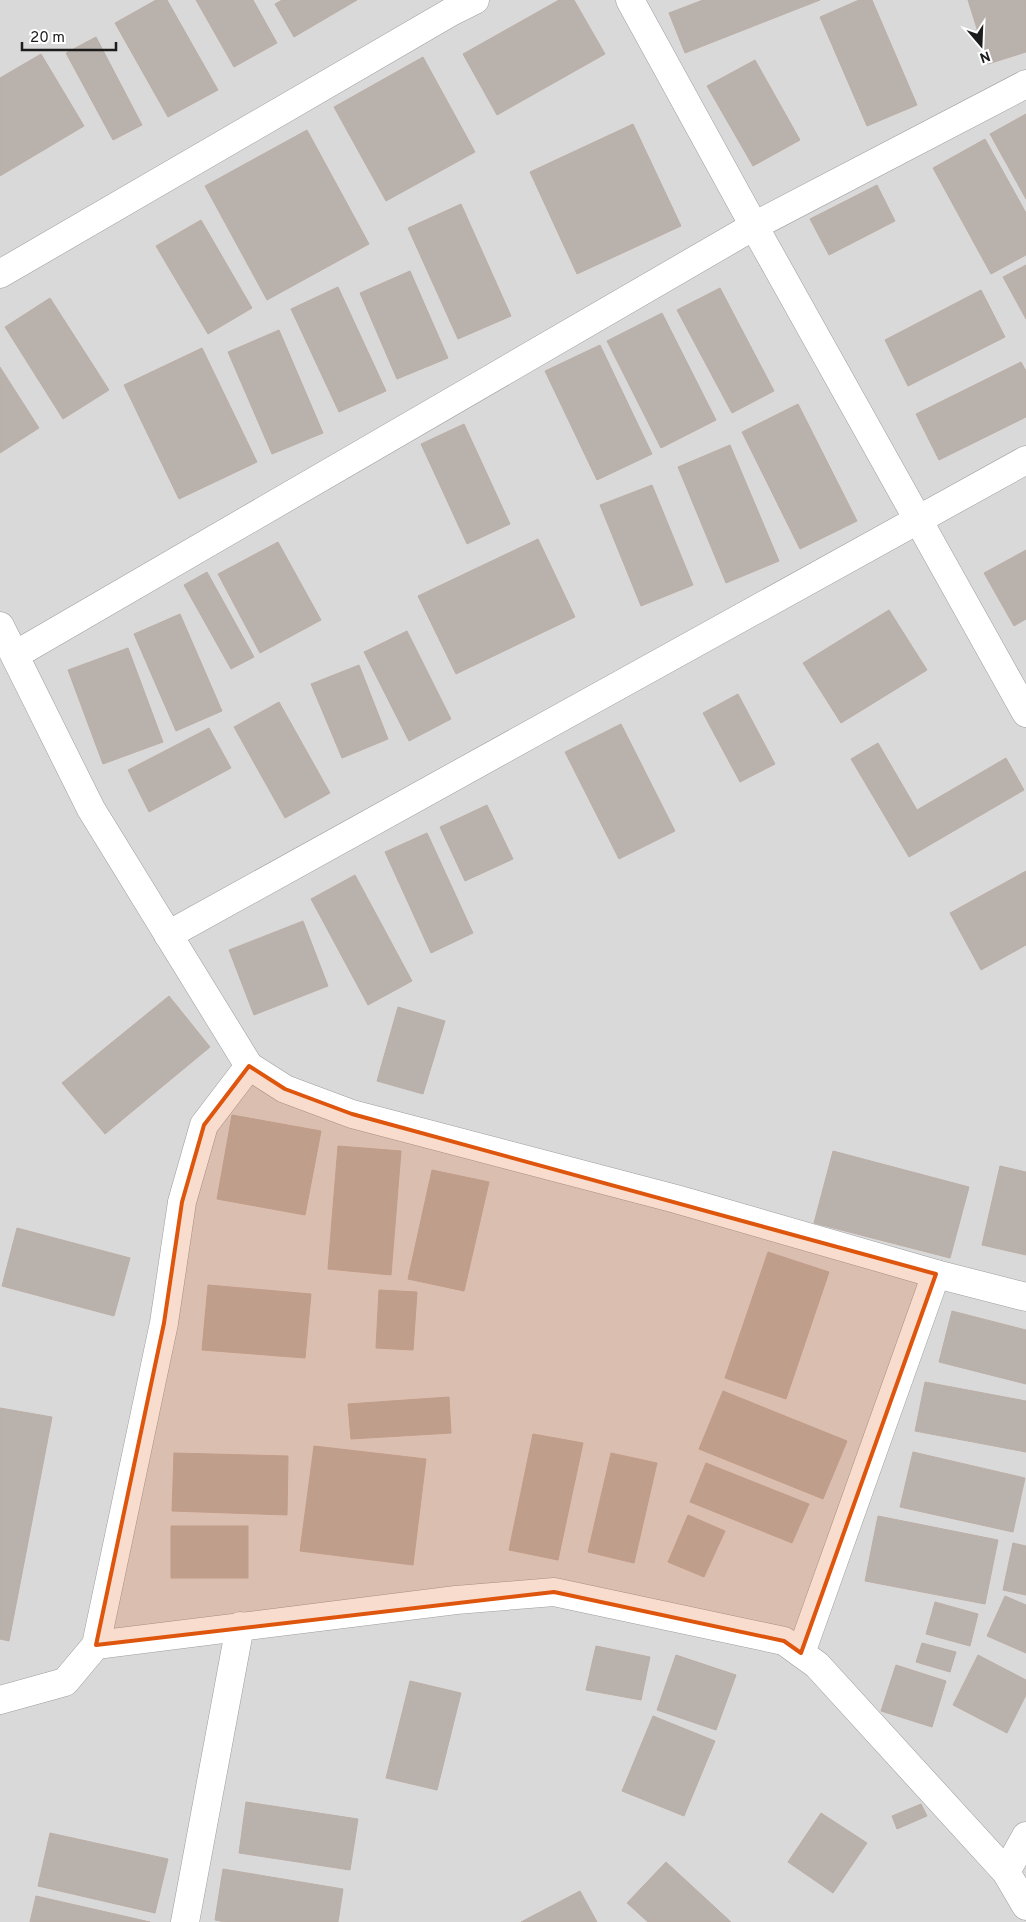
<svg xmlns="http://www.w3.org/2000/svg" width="1026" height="1922" font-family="Overpass,sans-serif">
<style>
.residential{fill:#dad9d9}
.building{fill:#b9b1ac;stroke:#bcafa7}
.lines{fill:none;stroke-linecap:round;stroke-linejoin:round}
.street-casing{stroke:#9d9d9d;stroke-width:29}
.street{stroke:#fff;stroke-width:28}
.marked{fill:#de560d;fill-opacity:0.2;stroke:#de560d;stroke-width:4;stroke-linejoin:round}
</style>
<rect width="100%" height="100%" fill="#ece8e3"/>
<rect class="residential" x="0" y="0" width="1026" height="1922"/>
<g class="building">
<polygon points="156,0 167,0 218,90 168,117 115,23"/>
<polygon points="196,0 253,0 277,43 234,67"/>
<polygon points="282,0 357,0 294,37 275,4"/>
<polygon points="559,0 574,0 605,54 497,115 463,54"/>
<polygon points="703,0 820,0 685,53 669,13"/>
<polygon points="859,0 872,0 917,105 867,126 820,17"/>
<polygon points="968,0 1026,0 1026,52 988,64"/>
<polygon points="96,37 142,125 113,140 66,53"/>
<polygon points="41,54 84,126 0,176 0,78"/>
<polygon points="423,57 475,152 386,201 334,107"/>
<polygon points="755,60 800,140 753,166 707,86"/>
<polygon points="1026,114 1026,199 990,134"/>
<polygon points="633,124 681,226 577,274 530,172"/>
<polygon points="307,130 369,244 267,300 205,186"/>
<polygon points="985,139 1026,213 1026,255 991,274 933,168"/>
<polygon points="877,185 895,221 829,255 810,219"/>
<polygon points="461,204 511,316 458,339 408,228"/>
<polygon points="201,220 252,308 208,334 156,246"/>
<polygon points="1026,265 1026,319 1003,277"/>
<polygon points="410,271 448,358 397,379 360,293"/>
<polygon points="338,287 386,391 339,412 291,309"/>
<polygon points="720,288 774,391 732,413 677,310"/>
<polygon points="981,290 1005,337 908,386 885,340"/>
<polygon points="50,298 109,390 63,419 5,327"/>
<polygon points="662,313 716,420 661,448 607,341"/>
<polygon points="279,330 323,433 272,454 228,352"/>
<polygon points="600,345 652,454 597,480 545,371"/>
<polygon points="202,348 257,462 179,499 124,385"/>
<polygon points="1021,362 1026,371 1026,417 939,460 916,414"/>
<polygon points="0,367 39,428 0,453"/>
<polygon points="798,404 857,521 800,549 742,432"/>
<polygon points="464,424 510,524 467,544 421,444"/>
<polygon points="730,445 779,561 726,583 678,467"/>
<polygon points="652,485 693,585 641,606 600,505"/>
<polygon points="538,539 575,617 456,674 418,596"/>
<polygon points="278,542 321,620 260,653 218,574"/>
<polygon points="1026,550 1026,619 1014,626 984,573"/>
<polygon points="207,572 254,657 231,669 184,585"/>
<polygon points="889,610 927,670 841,723 803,663"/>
<polygon points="180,614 222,711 176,731 134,634"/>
<polygon points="407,631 451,719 409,741 364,652"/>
<polygon points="128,648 163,742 103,764 68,670"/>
<polygon points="359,665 388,739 342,758 311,684"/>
<polygon points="738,694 775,764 740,782 703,713"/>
<polygon points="279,702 330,793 285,818 234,727"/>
<polygon points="621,724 675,831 619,859 565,752"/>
<polygon points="209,728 231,768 149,812 128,770"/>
<polygon points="878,743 917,810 1006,758 1024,790 909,857 851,759"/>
<polygon points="487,805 513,859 465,881 440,827"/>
<polygon points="427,833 473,933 431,953 385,852"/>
<polygon points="1026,871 1026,945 981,970 950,913"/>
<polygon points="355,875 412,981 368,1005 311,899"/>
<polygon points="303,921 328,986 254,1015 229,950"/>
<polygon points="169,996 210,1047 105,1134 62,1083"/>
<polygon points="398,1007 445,1021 423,1094 377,1081"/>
<polygon points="232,1115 321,1131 305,1215 217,1199"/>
<polygon points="338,1146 401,1151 391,1275 328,1269"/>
<polygon points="833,1151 969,1187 950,1258 814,1223"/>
<polygon points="1000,1166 1026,1172 1026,1255 982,1245"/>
<polygon points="432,1170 489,1182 464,1291 408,1279"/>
<polygon points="17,1228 130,1258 114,1316 2,1286"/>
<polygon points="768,1252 829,1272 786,1399 725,1378"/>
<polygon points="208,1285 311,1294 305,1358 202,1350"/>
<polygon points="379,1290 417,1292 413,1350 376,1348"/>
<polygon points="952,1311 1026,1330 1026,1384 939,1362"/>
<polygon points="925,1382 1026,1401 1026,1452 915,1431"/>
<polygon points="723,1391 847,1441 823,1499 699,1449"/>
<polygon points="449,1397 451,1433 351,1439 348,1404"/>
<polygon points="0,1408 52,1417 9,1641 0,1639"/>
<polygon points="533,1434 583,1443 558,1560 509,1550"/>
<polygon points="314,1446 426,1459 413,1565 300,1551"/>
<polygon points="913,1452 1025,1478 1013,1532 900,1507"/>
<polygon points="174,1453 288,1456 287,1515 172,1511"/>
<polygon points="611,1453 657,1463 634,1563 588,1552"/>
<polygon points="706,1463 809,1504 792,1543 690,1502"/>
<polygon points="688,1515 725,1531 704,1577 668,1562"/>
<polygon points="878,1516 998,1540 985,1604 865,1581"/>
<rect x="171" y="1526" width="77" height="52"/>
<polygon points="1013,1543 1026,1546 1026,1595 1003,1590"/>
<polygon points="1005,1596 1026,1605 1026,1653 987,1636"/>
<polygon points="935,1602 978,1614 970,1646 926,1634"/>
<polygon points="922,1643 956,1652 950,1672 916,1662"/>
<polygon points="596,1646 650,1657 641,1700 586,1690"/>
<polygon points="676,1655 736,1675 716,1730 657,1710"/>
<polygon points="978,1655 1026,1680 1026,1695 1007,1733 953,1705"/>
<polygon points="896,1665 946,1681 932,1727 881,1711"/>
<polygon points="410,1681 461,1693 437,1790 386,1778"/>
<polygon points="653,1716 715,1741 684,1816 622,1791"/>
<polygon points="246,1802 358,1819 350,1870 239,1853"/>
<polygon points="921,1804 927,1816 897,1829 892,1816"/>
<polygon points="821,1813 867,1843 833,1893 788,1862"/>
<polygon points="50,1833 168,1859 155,1913 38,1886"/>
<polygon points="666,1862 731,1922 648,1922 627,1903"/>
<polygon points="223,1869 343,1889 338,1922 225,1922 215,1920"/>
<polygon points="580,1891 597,1922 521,1922"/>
<polygon points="36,1896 150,1922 30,1922"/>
</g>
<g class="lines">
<defs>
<g id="street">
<polyline points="630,0 754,226 1026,713"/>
<polyline points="0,274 451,12 475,0"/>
<polyline points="0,626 91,809 249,1066 285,1089 352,1114 676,1199 936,1274 1026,1297"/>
<polyline points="15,655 754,226 1026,84"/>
<polyline points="168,935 1026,460"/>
<polyline points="96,1645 456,1600 554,1592 784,1641 817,1665 1006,1872 1026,1906"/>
<polyline points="801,1653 936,1274"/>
<polyline points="0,1700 65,1682 96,1645 164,1323 182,1202 204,1125 249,1066"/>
<polyline points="1006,1872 1026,1836"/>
<polyline points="185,1922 240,1626"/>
</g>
</defs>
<use href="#street" class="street-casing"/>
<use href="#street" class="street"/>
</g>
<path class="marked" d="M249 1066 285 1089 352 1114 936 1274 801 1653 784 1641 554 1592 96 1645 164 1323 182 1202 204 1125Z"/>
<g transform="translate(981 45) rotate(161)" stroke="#ffffff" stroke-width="4" paint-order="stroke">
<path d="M0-4L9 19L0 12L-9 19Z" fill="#1c1c1c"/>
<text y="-8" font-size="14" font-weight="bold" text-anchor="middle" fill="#1c1c1c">N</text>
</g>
<path d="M22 42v8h94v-8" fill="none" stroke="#1c1c1c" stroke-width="2.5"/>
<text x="30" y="42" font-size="15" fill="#1c1c1c" stroke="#ffffff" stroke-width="4" paint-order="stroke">20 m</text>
</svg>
